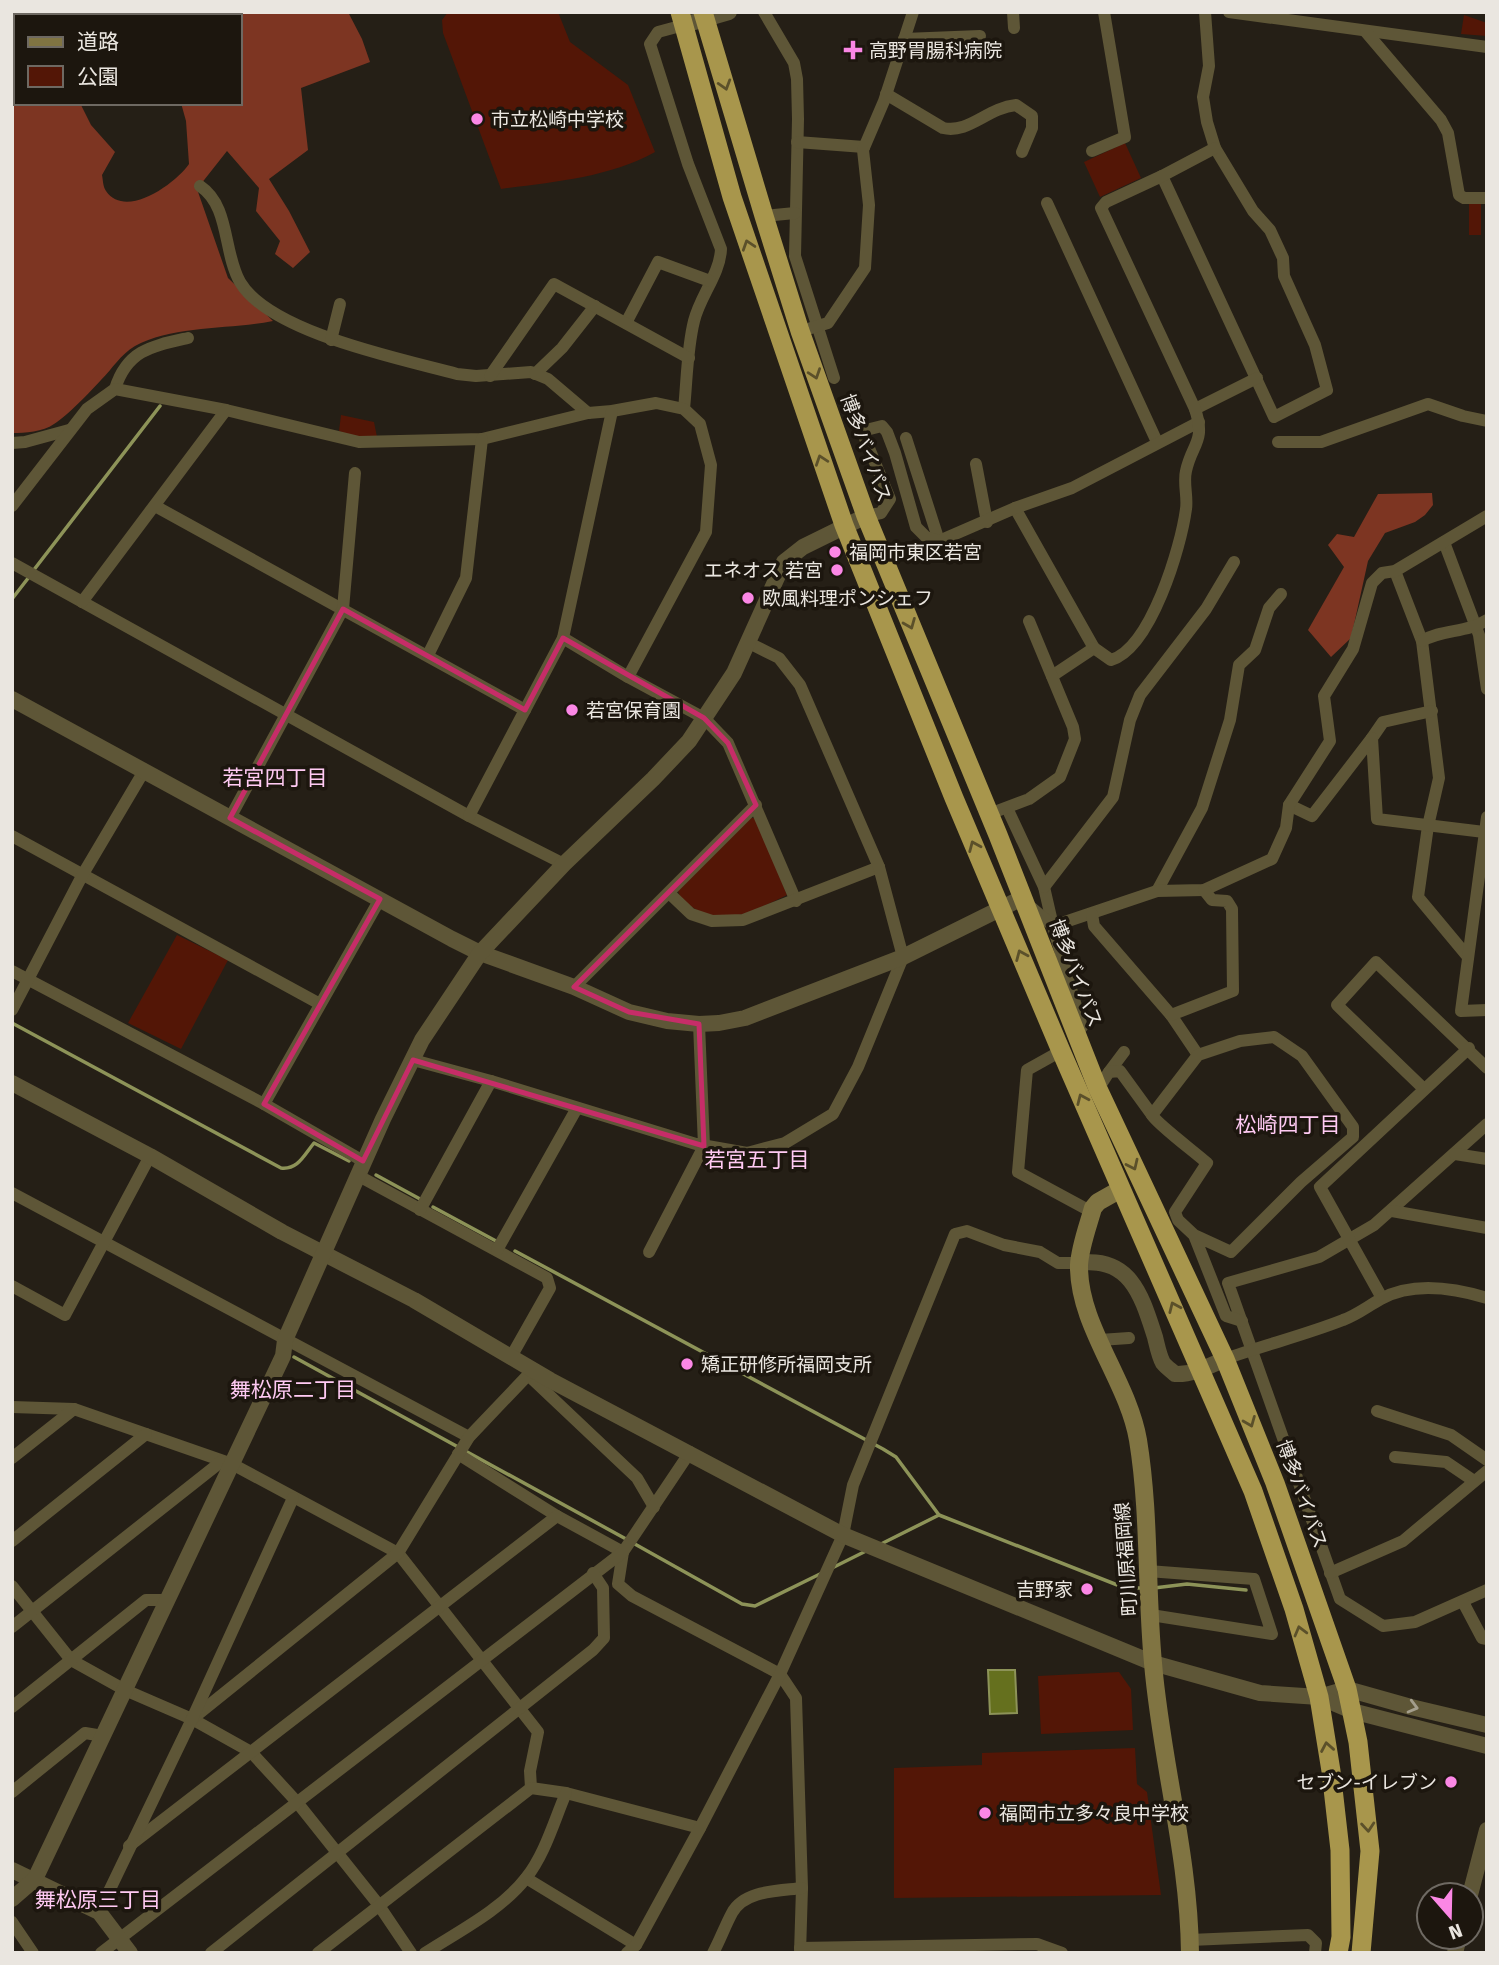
<svg xmlns="http://www.w3.org/2000/svg" width="1499" height="1965" font-family="'Fira Sans','Noto Sans JP',sans-serif">
<style>
.green{fill:#531606}
.forest{fill:#7d3522}
.water{fill:#65701e;stroke:#8d9358;stroke-width:2}
.lines{fill:none;stroke-linecap:round;stroke-linejoin:round}
.stream{stroke:#8d9358;stroke-width:3.5}
.minor{stroke:#5e5637;stroke-width:12}
.tertiary{stroke:#5e5637;stroke-width:16}
.secondary{stroke:#807442;stroke-width:18}
.trunk{stroke:#a8964c;stroke-width:19}
.oneway{stroke:#5b502a}
.oneway2{stroke:#a49e8c}
.marked{fill:none;stroke:#c62d68;stroke-width:5;stroke-linejoin:round}
.poi-dot{fill:#fb87e5;stroke:#1c160e;stroke-width:2.5}
.labels{text-anchor:middle;dominant-baseline:central;stroke-width:7;stroke-linejoin:round;paint-order:stroke}
.poi-label{font-size:19px;fill:#eae6e0;stroke:#1c160e;text-anchor:start}
.street-label{font-size:19px;fill:#eae6e0;stroke:#1c160e}
.neighbourhood-label{font-size:21px;fill:#ffcaf3;stroke:#1c160e}
</style>
<rect width="100%" height="100%" fill="#251f16"/>
<g class="green">
<path d="M448 12H558L570 42 628 85 655 152C608 178 552 182 501 189L443 33 442 20Z"/>
<polygon points="1464,15 1487,23 1487,36 1461,34"/>
<polygon points="1125,143 1141,178 1100,197 1084,162"/>
<rect x="1469" y="202" width="12" height="33"/>
<polygon points="341,415 374,422 377,437 356,437 339,431"/>
<path d="M750 818H756L787 895C757 909 724 929 692 907 686 902 680 899 678 891Z"/>
<polygon points="177,935 228,960 181,1049 128,1023"/>
<polygon points="1119,1672 1131,1689 1133,1730 1041,1734 1038,1676"/>
<polygon points="1135,1748 1137,1784 1147,1792 1161,1895 894,1898 894,1768 982,1765 982,1753"/>
</g>
<g class="forest">
<path d="M12 12H28L34 16H16V103H80L91 125 115 152 102 175C103 180 103 187 106 191 126 220 176 183 189 164L186 121 181 103H240V16H126L123 12H348L362 39 370 62 301 88 308 150 269 179 289 211 310 252 293 268 275 254 280 241 256 211 259 188 227 151 197 189 228 278 273 321C230 330 174 325 135 346 120 355 113 368 101 380 91 391 66 417 54 424 43 432 25 433 12 433Z"/>
<polygon points="1432,493 1433,505 1425,515 1415,522 1385,533 1368,561 1351,638 1331,657 1308,630 1344,567 1328,545 1337,534 1354,537 1378,494"/>
</g>
<polygon class="water" points="988,1670 1015,1670 1017,1713 990,1714"/>
<g class="lines">
<g class="stream">
<polyline points="33,571 160,406"/>
<polyline points="12,599 29,577"/>
<path d="M12 1023 281 1168C298 1170 304 1155 314 1143L349 1161"/>
<polyline points="376,1175 420,1199"/>
<polyline points="433,1207 496,1241"/>
<polyline points="515,1251 883,1449 896,1457 939,1515 1125,1588 1142,1588"/>
<polyline points="294,1357 626,1539"/>
<polyline points="633,1543 742,1604 755,1606 822,1573"/>
<polyline points="879,1545 939,1515"/>
<polyline points="832,1568 866,1551"/>
<polyline points="1154,1588 1187,1584 1246,1590"/>
</g>
<g class="minor">
<polyline points="764,12 794,63 797,79 798,119 795,256 834,378"/>
<polyline points="1013,12 1014,28"/>
<polyline points="1229,12 1487,47"/>
<path d="M684 25 658 32 650 44 688 164 721 249C720 274 700 296 694 321 687 349 687 380 684 409"/>
<polyline points="1366,32 1441,120 1448,133 1459,195 1464,198 1487,198"/>
<polyline points="904,39 980,36"/>
<path d="M886 94 943 128C969 134 987 108 1016 105L1032 116V128L1022 152"/>
<polyline points="797,142 864,147"/>
<polyline points="1092,151 1125,137 1104,12"/>
<polyline points="1162,176 1274,417 1327,390 1315,345 1284,276 1283,258 1270,230 1253,211 1215,148 1207,122 1203,97 1209,66 1205,12"/>
<path d="M200 186C230 206 223 252 240 282 270 333 402 359 457 374L476 376 531 372 548 379 588 413"/>
<polyline points="1047,203 1157,442"/>
<polyline points="764,216 795,213"/>
<polyline points="626,323 658,262 710,281"/>
<polyline points="811,328 828,323 865,268 869,205 863,150 884,101 913,12"/>
<polyline points="331,340 340,304"/>
<polyline points="535,374 562,348 595,306"/>
<polyline points="490,376 554,284 689,358"/>
<path d="M115 389C127 350 152 346 188 338"/>
<polyline points="1195,409 1257,378"/>
<polyline points="906,438 939,541"/>
<polyline points="1278,442 1321,442 1428,404 1463,416 1487,421"/>
<polyline points="12,443 25,442 69,430"/>
<polyline points="976,464 987,522"/>
<polyline points="12,506 87,409 115,389 226,410 359,442 482,439 588,413 612,411 656,403 684,409 700,424 711,465 706,532 628,677"/>
<polyline points="155,506 525,710"/>
<polyline points="1015,508 1094,648 1052,676"/>
<polyline points="866,516 881,513 890,499 864,436 866,430 882,426 887,432 895,453 916,527 926,537 939,541 1015,508 1072,488 1199,422"/>
<polyline points="1444,542 1479,635 1487,689"/>
<polyline points="12,563 469,816 564,864"/>
<polyline points="1395,571 1422,641 1439,778 1428,826 1418,897 1468,957"/>
<polyline points="82,602 226,410"/>
<polyline points="563,638 628,677 704,718 728,743 796,901"/>
<path d="M1422 641C1442 629 1467 633 1487 620"/>
<path d="M1094 648 1111 660C1151 648 1181 547 1186 509 1188 497 1183 483 1186 471 1192 443 1206 442 1195 409L1101 208 1106 202 1162 176 1215 148"/>
<polyline points="428,655 466,578 482,439"/>
<polyline points="1432,711 1383,722 1372,738 1377,819 1484,832"/>
<polyline points="1289,805 1312,816 1372,738"/>
<polyline points="1007,808 1044,887 1053,926 1082,1027"/>
<polyline points="989,814 1029,799 1060,777 1075,739 1073,727 1029,621"/>
<polyline points="469,816 563,638 612,411"/>
<polyline points="1487,817 1461,1011 1487,1010"/>
<polyline points="230,818 343,609 355,473"/>
<polyline points="12,836 320,1004"/>
<polyline points="1044,887 1113,797 1130,720 1140,695 1206,609 1234,562"/>
<polyline points="1157,891 1202,808 1230,720 1239,665 1255,650 1269,608 1281,594"/>
<polyline points="670,894 691,914 712,921 743,920 879,867"/>
<polyline points="1032,908 1053,926 1157,891 1204,890 1272,859 1286,828 1289,805 1330,741 1324,696 1353,649 1372,583 1382,573 1395,571 1487,516"/>
<polyline points="1092,914 1094,926 1171,1015 1198,1055"/>
<polyline points="12,971 264,1104 363,1161"/>
<polyline points="574,987 756,805"/>
<polyline points="12,1010 83,874 144,771"/>
<polyline points="1171,1015 1233,991 1232,909 1227,901 1212,900 1204,890"/>
<polyline points="1061,1051 1027,1070 1018,1172 1092,1212"/>
<polyline points="413,1060 491,1081 696,1144 747,1153 785,1143 833,1114 858,1067 903,957 879,867 800,685 779,658 749,643"/>
<polyline points="1109,1072 1124,1052"/>
<polyline points="1098,1089 1109,1072 1120,1071 1152,1115"/>
<polyline points="1424,1089 1337,1005 1376,962 1487,1068"/>
<polyline points="264,1104 380,899"/>
<polyline points="1487,1124 1374,1225 1319,1257 1228,1283 1340,1599 1383,1626 1415,1622 1487,1590"/>
<polyline points="1455,1154 1487,1159"/>
<polyline points="357,1175 547,1278 550,1288 511,1357"/>
<polyline points="12,1193 469,1437"/>
<polyline points="420,1210 491,1081"/>
<polyline points="1392,1211 1487,1228"/>
<path d="M1194 1235 1231 1252 1301 1182 1353 1137V1127L1302 1056 1274 1037 1240 1041 1198 1055 1152 1115C1157 1124 1196 1153 1207 1163L1175 1212 1178 1220 1194 1235 1226 1316 1242 1321"/>
<polyline points="497,1250 577,1108"/>
<polyline points="649,1252 704,1146 699,1024"/>
<polyline points="12,1286 65,1315 150,1156"/>
<polyline points="1382,1298 1320,1187 1469,1048"/>
<polyline points="1100,1340 1129,1338"/>
<path d="M1225 1359C1264 1345 1305 1335 1343 1320 1357 1315 1368 1306 1381 1299 1412 1282 1454 1288 1487 1298"/>
<polyline points="528,1375 637,1478 654,1507"/>
<polyline points="12,1407 74,1409 232,1464 398,1553 538,1732 530,1771 531,1788"/>
<polyline points="1377,1411 1451,1435 1487,1460"/>
<polyline points="458,1454 557,1516 623,1552"/>
<polyline points="1395,1457 1446,1462 1474,1481"/>
<polyline points="12,1458 74,1409"/>
<polyline points="12,1541 146,1434"/>
<polyline points="623,1552 618,1584 632,1596 780,1674 796,1698 802,1888 800,1953"/>
<polyline points="1148,1571 1254,1579 1272,1634 1151,1615"/>
<polyline points="1330,1573 1403,1541 1487,1471"/>
<polyline points="12,1586 71,1660 125,1690 192,1719 251,1752 296,1801 378,1904 411,1953"/>
<polyline points="1463,1602 1482,1638 1487,1639"/>
<polyline points="12,1627 222,1461"/>
<polyline points="12,1707 146,1600 167,1600"/>
<polyline points="192,1719 398,1553 469,1437 528,1375 535,1371"/>
<polyline points="12,1792 85,1733 103,1736"/>
<polyline points="129,1846 557,1516"/>
<polyline points="526,1878 636,1945"/>
<polyline points="99,1912 192,1719 293,1498"/>
<polyline points="12,1922 33,1953"/>
<polyline points="1190,1940 1308,1935 1316,1943 1315,1953"/>
<polyline points="800,1948 1037,1944 1062,1953"/>
<polyline points="101,1953 623,1552 690,1452"/>
<polyline points="211,1953 593,1650 604,1638 603,1588 593,1573"/>
<polyline points="318,1953 531,1788 566,1793 700,1828"/>
<path d="M425 1953C459 1931 501 1910 526 1878 545 1854 554 1821 566 1793"/>
<polyline points="627,1953 636,1945 700,1828 780,1674 843,1535 853,1485 955,1234 967,1231 1004,1245 1040,1252 1058,1263 1079,1263"/>
<path d="M713 1953C720 1940 725 1926 732 1913 744 1890 779 1891 802 1888"/>
</g>
<g class="tertiary">
<polyline points="684,25 729,12"/>
<polyline points="12,699 452,939 480,953 574,987 629,1012 667,1021 699,1024 719,1023 745,1018 903,957 1022,898"/>
<polyline points="12,1083 150,1156 282,1232 414,1300 550,1380 843,1535 1153,1663 1260,1693 1319,1697 1347,1689 1411,1707 1487,1725"/>
<path d="M1079 1263C1131 1256 1142 1297 1155 1337 1157 1345 1159 1356 1163 1363 1166 1367 1172 1371 1175 1374 1193 1375 1209 1366 1225 1359"/>
<polyline points="1319,1697 1352,1711 1487,1746"/>
<polyline points="12,1870 99,1912 130,1953"/>
<polyline points="1470,1895 1487,1830"/>
<polyline points="12,1899 35,1879 64,1818 283,1356 285,1340 383,1119 422,1040 480,953 564,864 653,779 689,741 734,673 784,562 803,547 866,516"/>
<polyline points="1455,1953 1459,1937"/>
</g>
<path class="secondary" d="M1121 1189 1098 1202 1093 1208C1088 1226 1080 1247 1079 1265 1078 1325 1128 1381 1138 1440 1150 1514 1146 1589 1153 1663 1161 1760 1189 1855 1190 1953"/>
<g class="trunk">
<polyline points="680,12 732,197 844,525 954,798 1061,1051 1253,1491 1294,1609 1319,1697 1331,1771 1340,1850 1341,1937 1338,1953"/>
<polyline points="703,12 764,216 800,331 866,516 998,835 1098,1089 1225,1359 1275,1483 1347,1689 1358,1742 1370,1851 1361,1953"/>
</g>
</g>
<defs><path id="oneway-chevron" d="M-2-3.5L2.5 0L-2 3.5" fill="none" stroke-width="1.6" stroke-linecap="round" stroke-linejoin="round" transform="scale(1.75)"/></defs>
<g class="oneway">
<use href="#oneway-chevron" transform="translate(725 85) rotate(73)"/>
<use href="#oneway-chevron" transform="translate(748 245) rotate(-108)"/>
<use href="#oneway-chevron" transform="translate(815 374) rotate(71)"/>
<use href="#oneway-chevron" transform="translate(821 460) rotate(-109)"/>
<use href="#oneway-chevron" transform="translate(910 624) rotate(68)"/>
<use href="#oneway-chevron" transform="translate(974 846) rotate(-113)"/>
<use href="#oneway-chevron" transform="translate(1021 955) rotate(-113)"/>
<use href="#oneway-chevron" transform="translate(1082 1099) rotate(-114)"/>
<use href="#oneway-chevron" transform="translate(1133 1165) rotate(65)"/>
<use href="#oneway-chevron" transform="translate(1174 1307) rotate(-114)"/>
<use href="#oneway-chevron" transform="translate(1250 1422) rotate(68)"/>
<use href="#oneway-chevron" transform="translate(1300 1631) rotate(-105)"/>
<use href="#oneway-chevron" transform="translate(1327 1747) rotate(-100)"/>
<use href="#oneway-chevron" transform="translate(1368 1827) rotate(85)"/>
</g>
<use class="oneway2" href="#oneway-chevron" transform="translate(1413 1707) rotate(15)"/>
<path class="marked" d="M343 609 525 710 563 638 704 718 728 743 756 805 574 987 629 1012 699 1024 704 1146 413 1060 363 1161 264 1104 380 899 230 818Z"/>
<g class="poi-dot">
<path d="M849.5 39.5h7v7h7v7h-7v7h-7v-7h-7v-7h7z"/>
<circle cx="477" cy="119" r="7"/>
<circle cx="835" cy="552" r="7"/>
<circle cx="837" cy="570" r="7"/>
<circle cx="748" cy="598" r="7"/>
<circle cx="572" cy="710" r="7"/>
<circle cx="687" cy="1364" r="7"/>
<circle cx="1087" cy="1589" r="7"/>
<circle cx="1451" cy="1782" r="7"/>
<circle cx="985" cy="1813" r="7"/>
</g>
<g class="labels">
<g class="poi-label">
<text x="869" y="50">高野胃腸科病院</text>
<text x="491" y="119">市立松崎中学校</text>
<text x="849" y="552">福岡市東区若宮</text>
<text x="823" y="570" text-anchor="end">エネオス 若宮</text>
<text x="762" y="598">欧風料理ポンシェフ</text>
<text x="586" y="710">若宮保育園</text>
<text x="701" y="1364">矯正研修所福岡支所</text>
<text x="1073" y="1589" text-anchor="end">吉野家</text>
<text x="1437" y="1782" text-anchor="end">セブン-イレブン</text>
<text x="999" y="1813">福岡市立多々良中学校</text>
</g>
<g class="street-label">
<text transform="translate(866 448) rotate(70)">博多バイパス</text>
<text transform="translate(1076 973) rotate(69)">博多バイパス</text>
<text transform="translate(1302 1494) rotate(70)">博多バイパス</text>
<text transform="translate(1126 1559) rotate(-94)">町川原福岡線</text>
</g>
<g class="neighbourhood-label">
<text x="275" y="778">若宮四丁目</text>
<text x="1288" y="1125">松崎四丁目</text>
<text x="757" y="1160">若宮五丁目</text>
<text x="293" y="1390">舞松原二丁目</text>
<text x="98" y="1900">舞松原三丁目</text>
</g>
</g>
<rect width="1499" height="1965" fill="none" stroke="#eae6e0" stroke-width="28"/>
<rect x="14" y="14" width="228" height="91" fill="#1c160e" stroke="#6e6962" stroke-width="2"/>
<rect x="28" y="37" width="35" height="10" fill="#807442" stroke="#6e6962" stroke-width="2"/>
<text x="77" y="49" font-size="21" fill="#eae6e0">道路</text>
<rect x="28" y="66" width="35" height="21" fill="#531606" stroke="#6e6962" stroke-width="2"/>
<text x="77" y="84" font-size="21" fill="#eae6e0">公園</text>
<g transform="translate(1450 1916) rotate(160)"><circle r="33" fill="#1c160e" stroke="#6e6962" stroke-width="2"/>
<path d="M0-5L12 26L0 18L-12 26Z" fill="#fb87e5"/>
<text y="-10" font-size="19" font-weight="bold" text-anchor="middle" fill="#eae6e0">N</text>
</g>
</svg>
